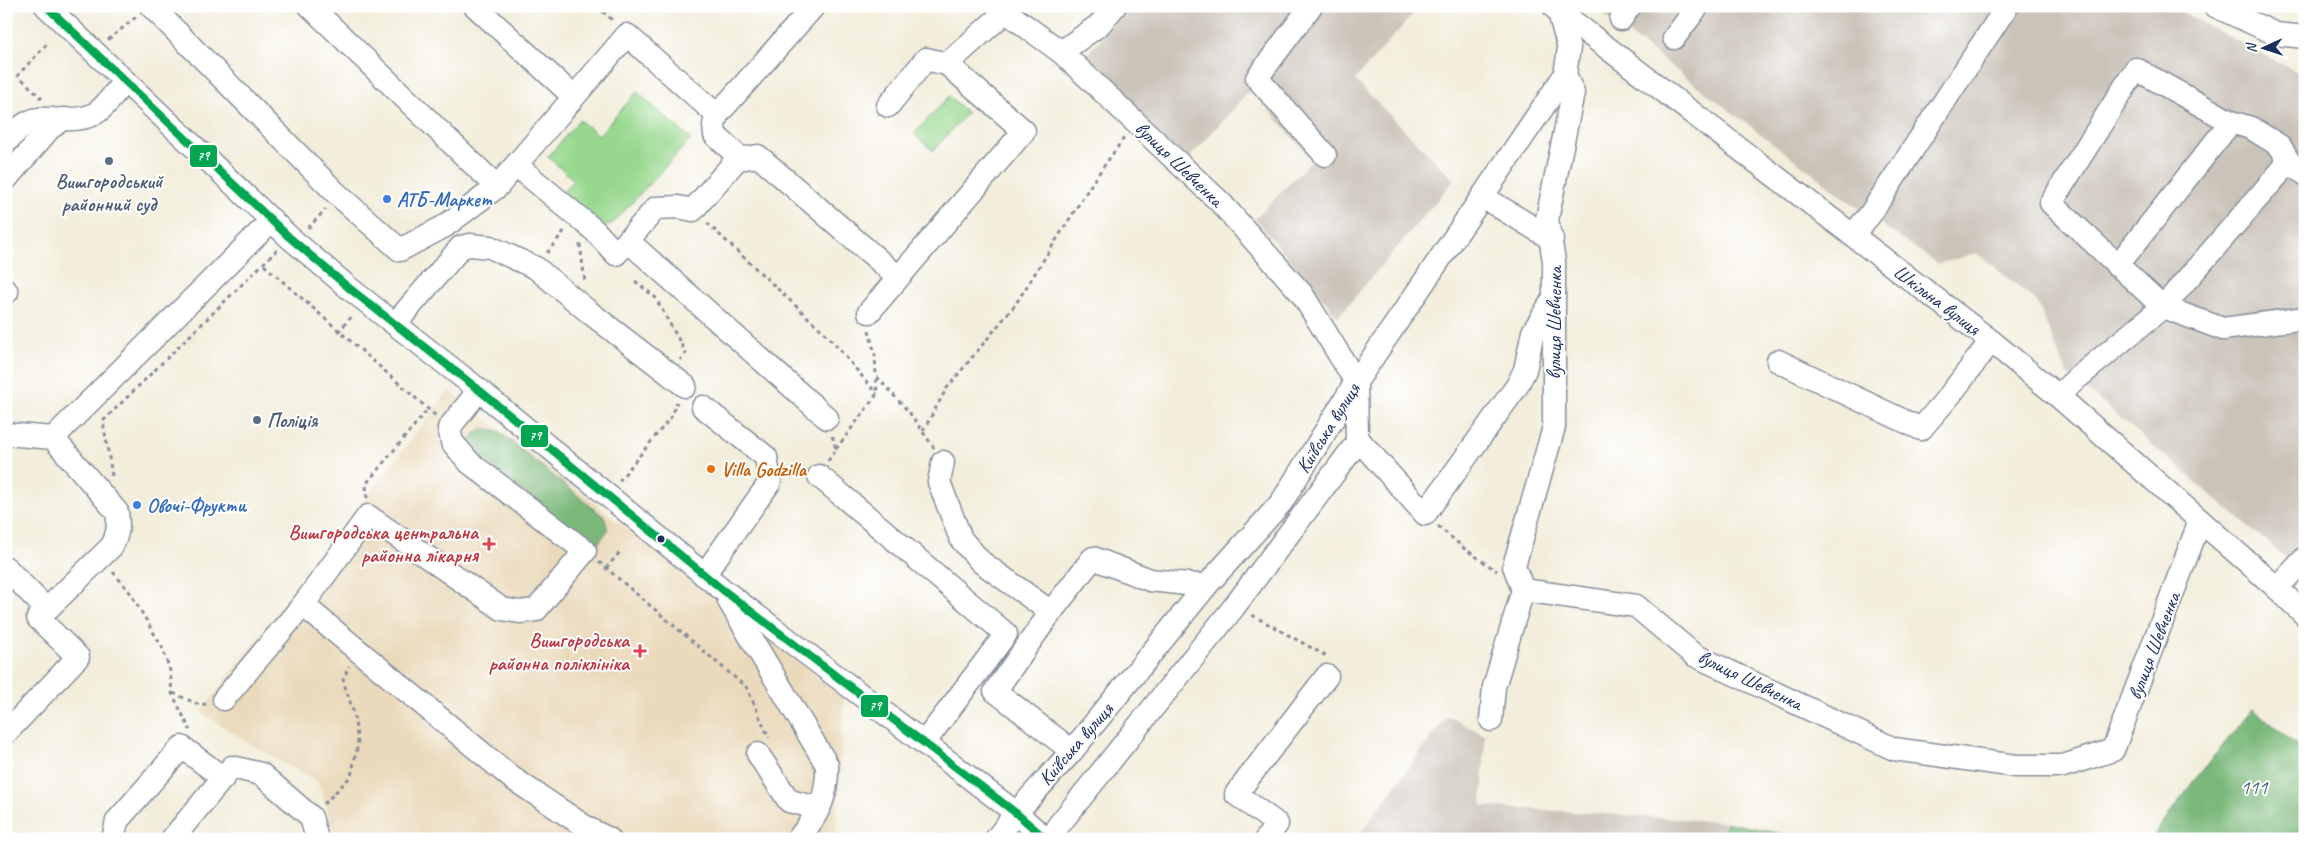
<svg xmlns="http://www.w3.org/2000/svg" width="2311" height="845" font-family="Caveat,sans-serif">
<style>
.built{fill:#ead9ba}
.industrial{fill:#cac3b8}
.green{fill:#98d88e;stroke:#5a8476}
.forest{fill:#7ab879;stroke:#4a746c}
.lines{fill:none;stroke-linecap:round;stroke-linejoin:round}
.minor-casing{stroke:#878e9c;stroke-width:25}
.path{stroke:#878e9c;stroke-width:3;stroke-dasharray:4 4;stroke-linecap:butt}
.minor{stroke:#fff;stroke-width:22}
.bus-1-casing{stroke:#fff;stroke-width:11}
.bus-1{stroke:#00a651;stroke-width:8}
.service-dot{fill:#5c6f8a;stroke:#fff;stroke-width:2}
.shop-dot{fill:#3f7fe0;stroke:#fff;stroke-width:2}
.food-dot{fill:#e8710a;stroke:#fff;stroke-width:2}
.bus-dot{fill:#1b2f5e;stroke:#fff;stroke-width:2}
.health-dot{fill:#e0444e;stroke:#fff;stroke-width:2}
.labels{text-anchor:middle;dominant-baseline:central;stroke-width:4;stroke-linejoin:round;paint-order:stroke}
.street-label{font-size:20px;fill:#1b2f5e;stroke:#fff}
.service-label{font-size:20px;font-weight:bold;fill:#4e5e75;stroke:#fff}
.shop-label{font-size:20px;font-weight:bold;fill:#366cbe;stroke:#fff;text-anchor:start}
.food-label{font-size:20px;font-weight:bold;fill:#c56008;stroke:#fff;text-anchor:start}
.health-label{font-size:20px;font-weight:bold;fill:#be3a42;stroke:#fff;text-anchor:end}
.park-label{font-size:20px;fill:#40626c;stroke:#fff}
.line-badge{stroke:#fff;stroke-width:2}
.badge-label{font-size:14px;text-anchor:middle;font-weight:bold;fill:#fff}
</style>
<rect width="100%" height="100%" fill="#fff"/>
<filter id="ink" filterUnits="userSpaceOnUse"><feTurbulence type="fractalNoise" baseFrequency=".02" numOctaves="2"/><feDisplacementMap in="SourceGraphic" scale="10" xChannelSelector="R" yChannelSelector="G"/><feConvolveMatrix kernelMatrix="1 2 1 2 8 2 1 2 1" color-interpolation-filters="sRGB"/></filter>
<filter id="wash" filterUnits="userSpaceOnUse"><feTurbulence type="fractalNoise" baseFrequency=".0096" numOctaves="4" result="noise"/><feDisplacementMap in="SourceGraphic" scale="20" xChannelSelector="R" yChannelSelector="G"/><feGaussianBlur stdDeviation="1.12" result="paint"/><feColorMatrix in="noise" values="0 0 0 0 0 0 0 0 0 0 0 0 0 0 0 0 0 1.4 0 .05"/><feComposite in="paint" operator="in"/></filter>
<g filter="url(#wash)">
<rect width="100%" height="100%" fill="#f3eedb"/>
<polygon class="built" points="449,390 844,698 836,833 830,839 336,839 318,782 255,747 201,712"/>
<g class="industrial">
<polygon points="1128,6 1420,6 1355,80 1454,180 1338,317 1255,219 1312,160 1251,89 1186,162 1083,59"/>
<polygon points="1592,6 2170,6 2305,76 2305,540 2287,559 2067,373 2037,302 1977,253 1938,264 1869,216"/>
<polygon points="1447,716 1485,735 1482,806 1726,822 1725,839 1356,839"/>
</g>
<g class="green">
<polygon points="637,92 691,139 613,223 605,226 561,193 574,180 548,157 579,120 599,135"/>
<polygon points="949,96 967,113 933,151 914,134"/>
</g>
<g class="forest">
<polygon points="483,428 498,431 604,517 608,530 597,545 585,542 472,450 470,441 475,433"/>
<polygon points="2253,709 2305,751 2305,839 2151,839 2192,783"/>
<polygon points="1726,822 1805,839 1725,839"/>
</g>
</g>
<g filter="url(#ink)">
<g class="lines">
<defs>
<g id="minor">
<polyline points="46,6 289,237 349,288 479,390 723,590 1016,813 1046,839"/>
<polyline points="151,6 336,193 400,250 445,226 497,187 627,35 717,115 814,6"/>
<polyline points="310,6 497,187"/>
<polyline points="475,6 573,96"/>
<polyline points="998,6 1061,52 1099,25 1115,6"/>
<polyline points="1311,6 1257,78 1325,155"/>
<polyline points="2215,6 2276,34 2305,37"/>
<polyline points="1555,8 1991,341 2058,396 2277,588 2305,615"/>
<polyline points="1621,19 1630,6"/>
<polyline points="1674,38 1698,6"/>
<polyline points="1061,52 1221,203 1302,294 1356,382 1357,438 1425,514 1517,386 1525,370 1533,332 1553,299"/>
<polyline points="1565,75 1573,93 1547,219 1554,261 1554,427 1514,566 1523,590 1636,606 1694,655 1894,749 2016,766 2063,766 2113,750 2200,521"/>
<polyline points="888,106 926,59 947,64"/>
<polyline points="717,115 714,125 715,135 739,157 746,158 758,156 898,277"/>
<path d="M6 142C27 120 31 116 61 120"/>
<polyline points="2289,162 2280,146 2251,128 2231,122 2136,69 2051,203 2163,307 2223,329 2305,318"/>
<polyline points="516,165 595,231 616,254 656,208 678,207 693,210 739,157"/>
<path d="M6 179 49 129 62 119C99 121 103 108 124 81"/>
<polyline points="1483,197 1552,239"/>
<polyline points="1852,235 1869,216 2007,6"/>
<polyline points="628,241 827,418"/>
<polyline points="2117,266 2231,122"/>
<polyline points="6,291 7,292"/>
<polyline points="869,312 1024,131 947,64 1005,12"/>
<polyline points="395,324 461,247 470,245 490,247 536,268 589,312 685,386"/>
<polyline points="1778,361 1921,429 1950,395 1991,341"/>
<polyline points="479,390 449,428 452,442 470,463 585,551 536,610 520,612 502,609 368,516 303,605 512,778 587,828 609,839"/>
<polyline points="2058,396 2075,380 2163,307 2289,162 2305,174"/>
<polyline points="703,407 766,457 770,482 704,575"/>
<path d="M6 434 53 438 117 512C119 525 118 534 112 546L38 618 78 657 6 733"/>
<polyline points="53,438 272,220"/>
<polyline points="943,462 939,482 961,539 981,562 1051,612"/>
<polyline points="819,476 1006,634 924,743"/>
<polyline points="6,568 47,610"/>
<polyline points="2277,588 2305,558"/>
<path d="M729 601 827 765C828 797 818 815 798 839"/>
<polyline points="224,699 303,605"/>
<polyline points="1491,720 1494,687 1523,590"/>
<polyline points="1072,751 995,691 1051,612 1093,558 1150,580 1206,586"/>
<polyline points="758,754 789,801 818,808"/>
<polyline points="1058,826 1234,607 1359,440"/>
<polyline points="113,839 117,821 182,747 223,778"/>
<polyline points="172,839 232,767 261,774 311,817 317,839"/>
<polyline points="996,839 1016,813 1072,751 1206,586 1281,503 1356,382 1565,75 1569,48 1557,6"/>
<polyline points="1266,839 1277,824 1236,794 1327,676"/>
</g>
</defs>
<use href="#minor" class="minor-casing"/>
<g class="path">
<polyline points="597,6 614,22"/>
<polyline points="108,40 136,17"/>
<polyline points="42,99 18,75 47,44"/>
<polyline points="707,223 828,336 877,394"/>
<polyline points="308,228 326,209"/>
<polyline points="580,244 585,282"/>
<polyline points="547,253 565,230"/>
<polyline points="264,265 436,416"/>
<polyline points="635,281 655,297 686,353 680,360"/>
<polyline points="869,330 875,355 876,376 909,412 934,448"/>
<polyline points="338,332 353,315"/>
<polyline points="923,431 947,388 1015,305 1096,177 1124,138"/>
<polyline points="836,449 877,394 876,376"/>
<polyline points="828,461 836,449 832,435"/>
<polyline points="112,476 103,421 277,250"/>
<polyline points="619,481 671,417 677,402"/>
<polyline points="367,498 366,484 428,409"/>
<polyline points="1438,526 1465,549 1497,571"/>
<polyline points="599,562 747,688 769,738"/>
<polyline points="606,568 621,551"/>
<polyline points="113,572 129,591 162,647 170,671 172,693 190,730"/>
<polyline points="1252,615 1328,657"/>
<polyline points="173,693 200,705 206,704"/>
<polyline points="324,804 351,776 358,744 354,714 343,680 349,666"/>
</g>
<use href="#minor" class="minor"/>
<defs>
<polyline id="bus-1" points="46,6 289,237 349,288 479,390 723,590 1016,813 1046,839"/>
</defs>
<use href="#bus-1" class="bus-1-casing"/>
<use href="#bus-1" class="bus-1"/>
</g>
</g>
<g class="service-dot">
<circle cx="109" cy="161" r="5"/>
<circle cx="257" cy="420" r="5"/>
</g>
<g class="shop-dot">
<circle cx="387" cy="199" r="5"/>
<circle cx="137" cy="505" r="5"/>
</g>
<circle class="food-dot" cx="711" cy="469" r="5"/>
<circle class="bus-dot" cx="661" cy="539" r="4.5"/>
<g class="health-dot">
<path d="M486.5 536.5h5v5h5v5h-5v5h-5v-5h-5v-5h5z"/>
<path d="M637.5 643.5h5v5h5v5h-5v5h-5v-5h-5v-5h5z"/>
</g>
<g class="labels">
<g class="street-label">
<text transform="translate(1179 164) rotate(44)">вулиця Шевченка</text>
<text transform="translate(1937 300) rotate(37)">Шкільна вулиця</text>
<text transform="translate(1554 323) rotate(-90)">вулиця Шевченка</text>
<text transform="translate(1328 428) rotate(-58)">Київська вулиця</text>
<text transform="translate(2154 646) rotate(-69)">вулиця Шевченка</text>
<text transform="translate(1750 680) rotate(26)">вулиця Шевченка</text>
<text transform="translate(1076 744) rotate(-49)">Київська вулиця</text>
</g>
<g class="service-label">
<text x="109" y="181">Вишгородський<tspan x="109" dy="23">районний суд</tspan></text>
<text x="267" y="420" text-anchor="start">Поліція</text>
</g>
<g class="shop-label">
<text x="397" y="199">АТБ-Маркет</text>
<text x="147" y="505">Овочі-Фрукти</text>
</g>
<g class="food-label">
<text x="721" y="469">Villa Godzilla</text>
</g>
<g class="health-label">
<text x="478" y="532">Вишгородська центральна<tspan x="478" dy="23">районна лікарня</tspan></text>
<text x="629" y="640">Вишгородська<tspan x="629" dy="23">районна поліклініка</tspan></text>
</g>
<g class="park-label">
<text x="2254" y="787">111</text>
</g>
</g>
<g class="line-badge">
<rect x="189" y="144" width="29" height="24" rx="5" fill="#00a651"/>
<rect x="520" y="424" width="29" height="24" rx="5" fill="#00a651"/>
<rect x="860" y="694" width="29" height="24" rx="5" fill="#00a651"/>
</g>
<g class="badge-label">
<text x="203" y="160">79</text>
<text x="535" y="440">79</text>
<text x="875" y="710">79</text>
</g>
<rect width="2311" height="845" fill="none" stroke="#fff" stroke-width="25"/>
<g transform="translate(2264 48) rotate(267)" stroke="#ffffff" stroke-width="4" paint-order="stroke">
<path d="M0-4L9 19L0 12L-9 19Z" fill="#1b2f5e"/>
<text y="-8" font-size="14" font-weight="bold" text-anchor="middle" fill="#1b2f5e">N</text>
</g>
</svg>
